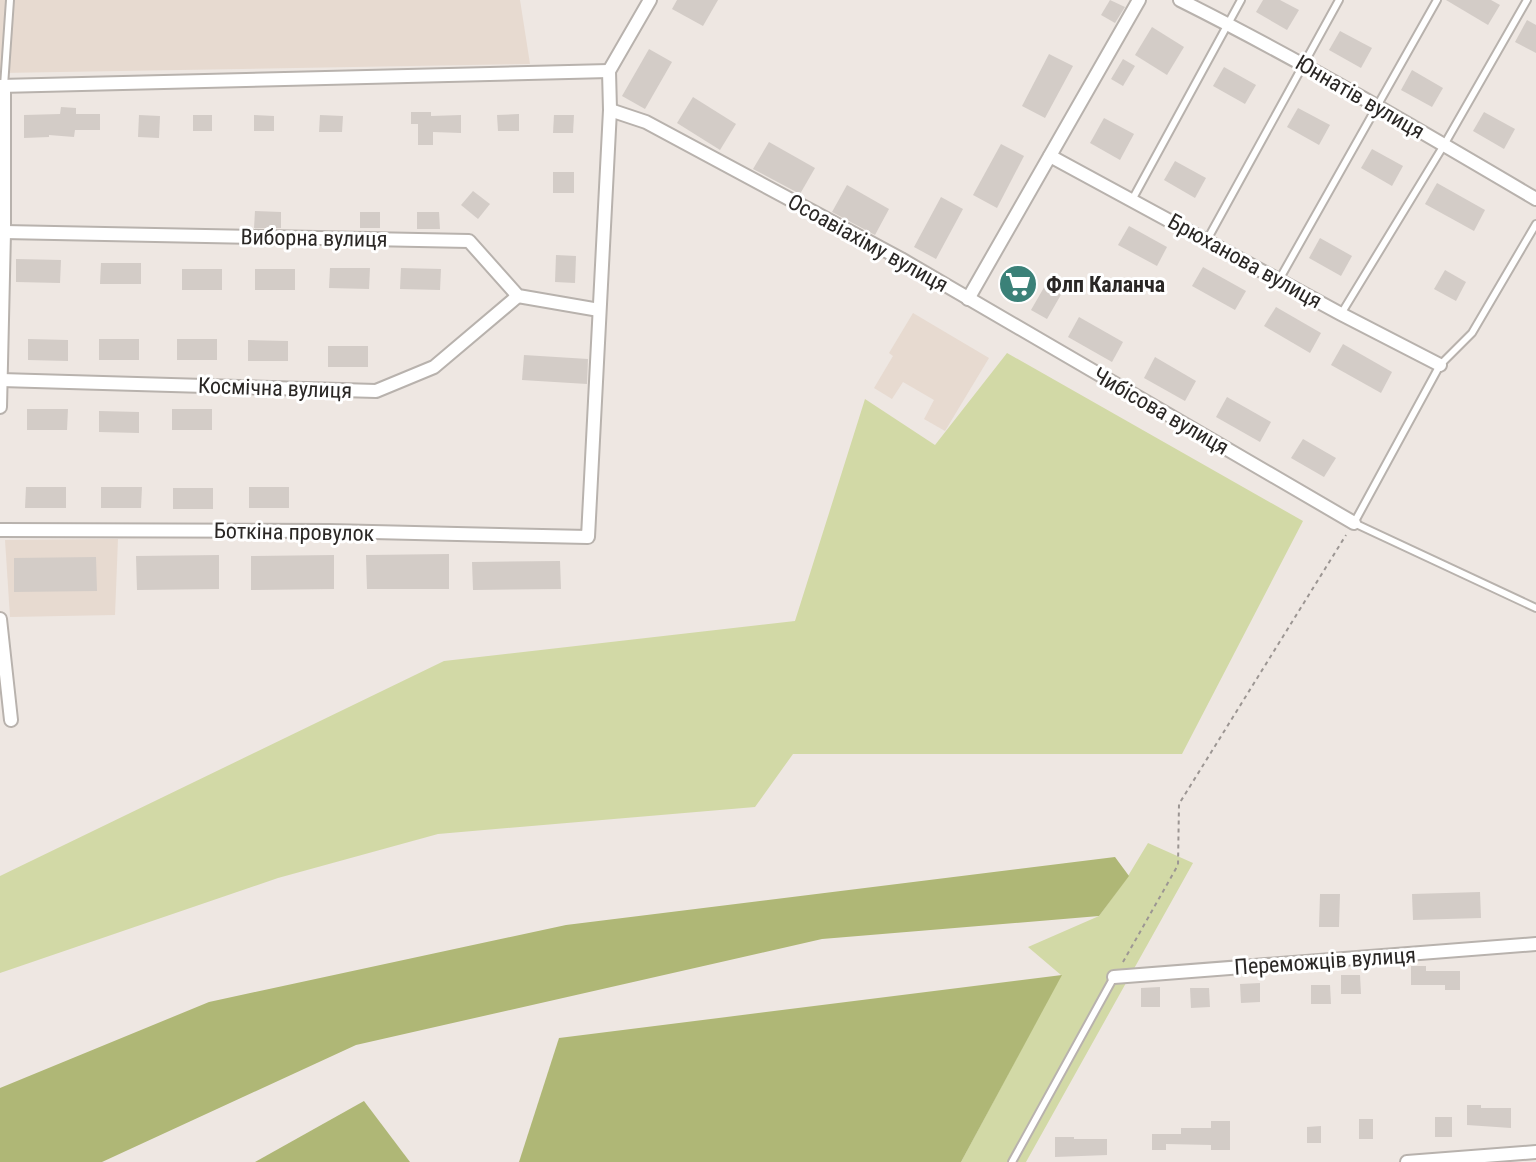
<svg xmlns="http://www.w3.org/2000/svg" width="1536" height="1162" font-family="'Roboto Condensed',sans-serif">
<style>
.built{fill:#e7dad0}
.green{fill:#d2d9a6}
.forest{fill:#afb776}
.building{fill:#d3ccc7}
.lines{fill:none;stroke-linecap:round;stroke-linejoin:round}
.service-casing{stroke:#b8b2ad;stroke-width:10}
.minor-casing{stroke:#b8b2ad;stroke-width:16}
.path{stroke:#9c9693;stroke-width:2;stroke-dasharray:4 4;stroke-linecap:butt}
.service{stroke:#fff;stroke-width:6}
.minor{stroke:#fff;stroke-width:12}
.labels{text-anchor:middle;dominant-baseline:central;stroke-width:6;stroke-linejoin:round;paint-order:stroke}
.street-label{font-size:22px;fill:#2a2725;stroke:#fff}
.poi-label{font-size:22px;font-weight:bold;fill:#2a2725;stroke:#fff;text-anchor:start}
</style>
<rect width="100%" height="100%" fill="#eee7e2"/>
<g class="built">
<polygon points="0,0 520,0 530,64 0,73"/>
<polygon points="913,313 989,358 945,431 924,419 934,400 903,382 892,399 874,388 893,356 889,353"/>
<polygon points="118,539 115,615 10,617 5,540"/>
</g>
<g class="green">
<polygon points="1007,353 1303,521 1182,754 793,754 755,807 438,834 278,878 0,973 0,876 444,661 795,621 865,399 935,445"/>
<polygon points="1148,843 1193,863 1026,1162 961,1162 1061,975 1028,947 1099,916 1128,876"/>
</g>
<g class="forest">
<polygon points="1115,857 1129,876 1099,916 822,939 356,1045 102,1162 0,1162 0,1088 209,1002 566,925"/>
<polygon points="1062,975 961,1162 519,1162 559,1038"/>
<polygon points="364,1101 410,1162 255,1162"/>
</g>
<g class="building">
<polygon points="677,0 718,0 703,26 672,9"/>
<polygon points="1110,0 1125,7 1115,23 1101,15"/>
<polygon points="1263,0 1280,0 1299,10 1287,30 1256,12"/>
<polygon points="1446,0 1491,0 1500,5 1488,25"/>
<polygon points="1527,20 1536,25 1536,53 1515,42"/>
<polygon points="1152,27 1184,47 1167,75 1135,55"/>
<polygon points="1340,31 1372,48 1361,68 1329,50"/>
<polygon points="649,49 672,62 645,109 622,96"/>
<polygon points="1049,54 1073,66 1045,118 1022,106"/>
<polygon points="1123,59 1135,66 1123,86 1111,79"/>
<polygon points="1224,67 1256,85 1245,104 1213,86"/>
<polygon points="1412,70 1443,88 1432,107 1401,90"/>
<polygon points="693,97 736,124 720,150 677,123"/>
<polygon points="61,107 76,108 76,114 100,114 100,130 75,130 74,137 49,135 49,137 24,138 24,115 60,114"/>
<polygon points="1298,108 1330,125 1319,145 1287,127"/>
<polygon points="411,112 431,112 431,116 461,115 461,133 433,132 433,145 418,145 418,124 411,124"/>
<polygon points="1484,112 1515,129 1504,149 1473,131"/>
<polygon points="519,114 519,131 498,131 497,115"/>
<polygon points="139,115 160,116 159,138 138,137"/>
<rect x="193" y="115" width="19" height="16"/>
<polygon points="254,115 274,116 274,131 254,131"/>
<polygon points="320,115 343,116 342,132 319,132"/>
<polygon points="554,115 574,115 573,133 553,133"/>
<polygon points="1104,118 1134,134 1120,160 1090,143"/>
<polygon points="769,142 815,168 800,194 753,169"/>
<polygon points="1001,144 1024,156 997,208 973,195"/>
<polygon points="1372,149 1403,166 1392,186 1361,168"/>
<polygon points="1175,161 1206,178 1195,198 1164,180"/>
<rect x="553" y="172" width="21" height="21"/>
<polygon points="1437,183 1485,210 1474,231 1425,204"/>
<polygon points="847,185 889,209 875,235 832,212"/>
<polygon points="473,191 490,204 478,219 461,205"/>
<polygon points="941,197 963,209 936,259 914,247"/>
<polygon points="255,211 281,212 281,228 254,228"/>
<rect x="360" y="212" width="20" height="16"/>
<polygon points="417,212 439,212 440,229 417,229"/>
<polygon points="1129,226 1167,247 1157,266 1118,245"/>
<polygon points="1320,238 1352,256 1341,276 1309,258"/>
<polygon points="556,255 576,256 575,283 555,282"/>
<polygon points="16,259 61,260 60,283 16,282"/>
<polygon points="101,263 141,263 141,284 100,284"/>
<polygon points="1203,267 1246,291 1235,310 1192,286"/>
<polygon points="330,268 370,268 369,289 329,288"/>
<polygon points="401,268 441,269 440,290 400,289"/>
<rect x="182" y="269" width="40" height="21"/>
<rect x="255" y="269" width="40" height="21"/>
<polygon points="1445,270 1466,282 1456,301 1434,289"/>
<polygon points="1050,277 1066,286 1047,319 1031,310"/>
<polygon points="1276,307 1321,333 1310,353 1264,326"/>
<polygon points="1079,317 1123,342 1112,362 1068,337"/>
<polygon points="28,339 68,340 68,361 28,360"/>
<rect x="99" y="339" width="40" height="21"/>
<rect x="177" y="339" width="40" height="21"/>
<polygon points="248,340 288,341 288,361 248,361"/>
<polygon points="1343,344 1392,372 1381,393 1331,365"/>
<rect x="328" y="346" width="40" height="21"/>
<polygon points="524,355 588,359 587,384 522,380"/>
<polygon points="1155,357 1196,381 1185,401 1144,378"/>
<polygon points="1227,397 1271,422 1260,442 1216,417"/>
<polygon points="27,409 68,409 67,430 27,430"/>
<rect x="172" y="409" width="40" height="21"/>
<polygon points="99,411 139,412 139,433 99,432"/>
<polygon points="1303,439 1336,458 1324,477 1291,458"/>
<polygon points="26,487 66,487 66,508 25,508"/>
<polygon points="101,487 142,487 141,508 101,508"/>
<rect x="249" y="487" width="40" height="21"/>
<rect x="173" y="488" width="40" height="21"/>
<polygon points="449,554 449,589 367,589 366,555"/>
<polygon points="219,555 219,589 137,590 136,556"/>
<polygon points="334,555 334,589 251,590 251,556"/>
<polygon points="96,557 97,591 14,592 14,558"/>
<polygon points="560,561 561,589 473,590 472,562"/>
<polygon points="1480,892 1481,918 1413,920 1412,894"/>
<polygon points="1320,894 1340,894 1339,927 1319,927"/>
<polygon points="1411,966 1426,966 1426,971 1460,971 1460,990 1445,990 1445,985 1411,985"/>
<polygon points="1341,975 1360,975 1361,994 1341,994"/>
<polygon points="1260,983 1260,1002 1241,1003 1240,984"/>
<polygon points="1311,985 1330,985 1331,1004 1311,1004"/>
<polygon points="1160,987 1160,1007 1141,1007 1141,988"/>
<polygon points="1190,988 1209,988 1210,1007 1191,1008"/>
<polygon points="1467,1105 1481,1105 1481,1108 1511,1108 1511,1128 1467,1125"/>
<rect x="1435" y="1117" width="17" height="20"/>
<rect x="1359" y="1119" width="14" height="20"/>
<polygon points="1211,1121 1230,1121 1230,1150 1211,1150 1211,1145 1166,1144 1166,1150 1152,1150 1152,1134 1181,1134 1181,1128 1211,1128"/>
<polygon points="1321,1126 1321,1143 1307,1143 1307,1127"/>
<polygon points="1055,1137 1074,1137 1074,1139 1107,1139 1107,1155 1055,1157"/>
</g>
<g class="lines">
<defs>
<g id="service">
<polyline points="4,86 10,0"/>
<polyline points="1132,200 1241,0"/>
<polyline points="1536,224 1472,333 1440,365 1354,523 1536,608"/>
<polyline points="1207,240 1339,0"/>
<polyline points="1279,280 1437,0"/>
<polyline points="1341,314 1444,145 1527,0"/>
<polyline points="1012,1162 1114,977"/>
</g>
<g id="minor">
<path d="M1180 0C1302 61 1419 130 1536 199"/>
<polyline points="0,86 609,71"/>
<polyline points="610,110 646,122 901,259 1354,523"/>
<polyline points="1050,156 1341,314 1440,365"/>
<polyline points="4,232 469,241 518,296 599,310"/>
<polyline points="968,299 1139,0"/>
<polyline points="1,380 376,391 434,367 518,296"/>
<polyline points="0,407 4,232 4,86"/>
<polyline points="0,530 330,531 588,537 610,110 609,71 650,0"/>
<polyline points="0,619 11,720"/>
<polyline points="1114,977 1536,944"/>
<polyline points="1407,1162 1536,1152"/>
</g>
</defs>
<use href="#service" class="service-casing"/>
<use href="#minor" class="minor-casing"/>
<polyline class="path" points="1123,962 1178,865 1179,804 1346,535"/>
<use href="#service" class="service"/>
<use href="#minor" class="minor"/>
</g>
<defs>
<symbol id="supermarket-disc" viewBox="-11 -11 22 22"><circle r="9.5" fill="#3b8178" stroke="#fff"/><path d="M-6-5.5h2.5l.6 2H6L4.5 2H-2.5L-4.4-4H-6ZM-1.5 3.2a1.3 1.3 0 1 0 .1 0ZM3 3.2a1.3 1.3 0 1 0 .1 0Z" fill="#fff"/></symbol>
</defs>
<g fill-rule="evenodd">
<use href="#supermarket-disc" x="996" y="262" width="44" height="44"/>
</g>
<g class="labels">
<g class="street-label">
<text transform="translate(1360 97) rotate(30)">Юннатів вулиця</text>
<text transform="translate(314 238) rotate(1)">Виборна вулиця</text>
<text transform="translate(868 243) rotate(29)">Осоавіахіму вулиця</text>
<text transform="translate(1245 261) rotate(29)">Брюханова вулиця</text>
<text transform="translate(275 388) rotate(2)">Космічна вулиця</text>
<text transform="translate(1161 411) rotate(30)">Чибісова вулиця</text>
<text transform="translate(294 532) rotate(1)">Боткіна провулок</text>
<text transform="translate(1325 961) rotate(-4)">Переможців вулиця</text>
</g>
<g class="poi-label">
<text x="1046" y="284">Флп Каланча</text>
</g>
</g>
</svg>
